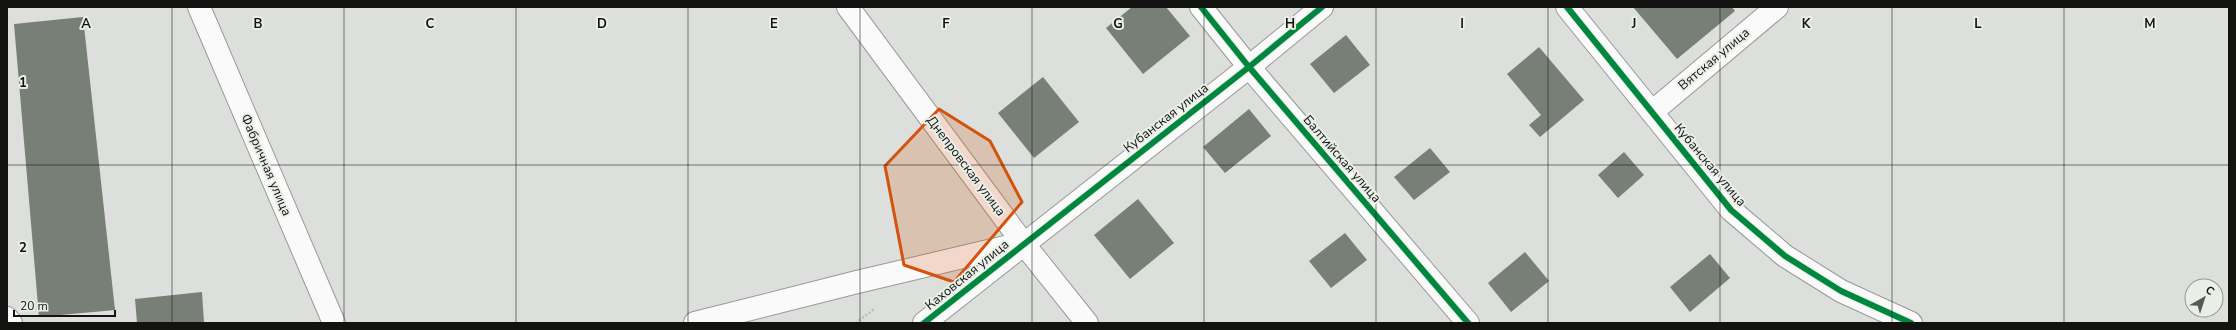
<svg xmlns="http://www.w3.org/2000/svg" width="2236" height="330" font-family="'Nunito Sans',sans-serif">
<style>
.building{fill:#787f76}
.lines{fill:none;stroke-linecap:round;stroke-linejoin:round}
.minor-casing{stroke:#989a97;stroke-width:24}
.major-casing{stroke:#989a97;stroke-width:24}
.path{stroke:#bcbdbb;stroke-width:2.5;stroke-dasharray:2 2;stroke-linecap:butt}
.minor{stroke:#fafafa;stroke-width:22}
.major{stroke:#fafafa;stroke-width:22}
.cycleway-casing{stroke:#e9eee7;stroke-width:8}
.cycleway{stroke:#00873e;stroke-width:6}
.marked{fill:#d3520c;fill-opacity:0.2;stroke:#d3520c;stroke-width:3;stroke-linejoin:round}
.grid{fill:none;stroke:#121311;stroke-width:1;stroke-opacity:0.55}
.labels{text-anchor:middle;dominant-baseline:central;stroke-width:4;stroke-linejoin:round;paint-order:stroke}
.street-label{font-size:13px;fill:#121311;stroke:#e9eee7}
.grid-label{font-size:13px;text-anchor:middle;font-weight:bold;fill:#121311;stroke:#e9eee7;stroke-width:4;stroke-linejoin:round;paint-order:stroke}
</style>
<rect width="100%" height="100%" fill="#dcdfdb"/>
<g class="building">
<polygon points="1132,7 1166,7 1190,36 1143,74 1106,28"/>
<polygon points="1633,7 1732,7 1735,11 1677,59"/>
<polygon points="83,17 115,310 39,317 14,24"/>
<polygon points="1346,35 1370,65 1334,93 1310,64"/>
<polygon points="1539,47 1584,100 1540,137 1529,125 1541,115 1507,74"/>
<polygon points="1043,77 1079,122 1034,158 998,113"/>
<polygon points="1249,109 1271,136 1225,173 1203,147"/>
<polygon points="1430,148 1450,172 1414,200 1394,177"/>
<polygon points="1624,152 1644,175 1618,198 1598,175"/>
<polygon points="1138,199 1174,243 1130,279 1094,235"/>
<polygon points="1345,233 1367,260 1331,288 1309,261"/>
<polygon points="1525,252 1549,281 1511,312 1488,283"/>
<polygon points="1710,254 1730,278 1690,312 1670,287"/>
<polygon points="202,292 204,323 137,323 135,299"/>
</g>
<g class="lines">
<defs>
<g id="minor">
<polyline points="848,7 1023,243 1087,323"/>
<polyline points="1201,7 1249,67 1468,323"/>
<polyline points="1567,7 1731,210 1785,256 1841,291 1911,323"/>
<polyline points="1652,112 1777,7"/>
<polyline points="7,318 11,323"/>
<polyline points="695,323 857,282 1018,244"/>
<polyline points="924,323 1249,67 1322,7"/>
</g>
<polyline id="major" points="199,7 334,323"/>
</defs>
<use href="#minor" class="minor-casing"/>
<use href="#major" class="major-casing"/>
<polyline class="path" points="856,323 874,309"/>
<use href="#minor" class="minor"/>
<use href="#major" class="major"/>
<defs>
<g id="cycleway">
<polyline points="1201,7 1249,67 1468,323"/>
<polyline points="1567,7 1731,210 1785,256 1841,291 1911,323"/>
<polyline points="924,323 1249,67 1322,7"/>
</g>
</defs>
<use href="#cycleway" class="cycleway-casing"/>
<use href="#cycleway" class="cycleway"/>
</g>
<path class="marked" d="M939 109 990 141 1022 202 954 282 904 265 885 166Z"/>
<path class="grid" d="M172 7V323M344 7V323M516 7V323M688 7V323M860 7V323M1032 7V323M1204 7V323M1376 7V323M1548 7V323M1720 7V323M1892 7V323M2064 7V323M7 165H2229"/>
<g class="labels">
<g class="street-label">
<text transform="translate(1714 59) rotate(-40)">Вятская улица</text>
<text transform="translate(1166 118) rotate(-38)">Кубанская улица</text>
<text transform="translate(1342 159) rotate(49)">Балтийская улица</text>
<text transform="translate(266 165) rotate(67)">Фабричная улица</text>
<text transform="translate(1710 165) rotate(50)">Кубанская улица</text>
<text transform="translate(966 166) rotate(53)">Днепровская улица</text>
<text transform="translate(967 275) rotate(-39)">Каховская улица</text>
</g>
</g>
<g class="grid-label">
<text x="86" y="28">A</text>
<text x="258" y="28">B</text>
<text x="430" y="28">C</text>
<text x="602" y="28">D</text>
<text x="774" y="28">E</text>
<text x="946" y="28">F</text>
<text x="1118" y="28">G</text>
<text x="1290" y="28">H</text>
<text x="1462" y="28">I</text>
<text x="1634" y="28">J</text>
<text x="1806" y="28">K</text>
<text x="1978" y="28">L</text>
<text x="2150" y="28">M</text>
<text x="23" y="87">1</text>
<text x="23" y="252">2</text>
</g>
<rect width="2236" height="330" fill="none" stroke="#121311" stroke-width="16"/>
<g transform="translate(2204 298) rotate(39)"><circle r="19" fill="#e9eee7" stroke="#939691"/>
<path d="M0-3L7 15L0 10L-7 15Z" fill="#595a58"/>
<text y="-6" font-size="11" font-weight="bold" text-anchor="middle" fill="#121311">С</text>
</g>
<path d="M14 310v6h101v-6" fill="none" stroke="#121311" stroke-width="2"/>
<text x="20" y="310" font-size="12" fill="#121311" stroke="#e9eee7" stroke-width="3" paint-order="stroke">20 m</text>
</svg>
